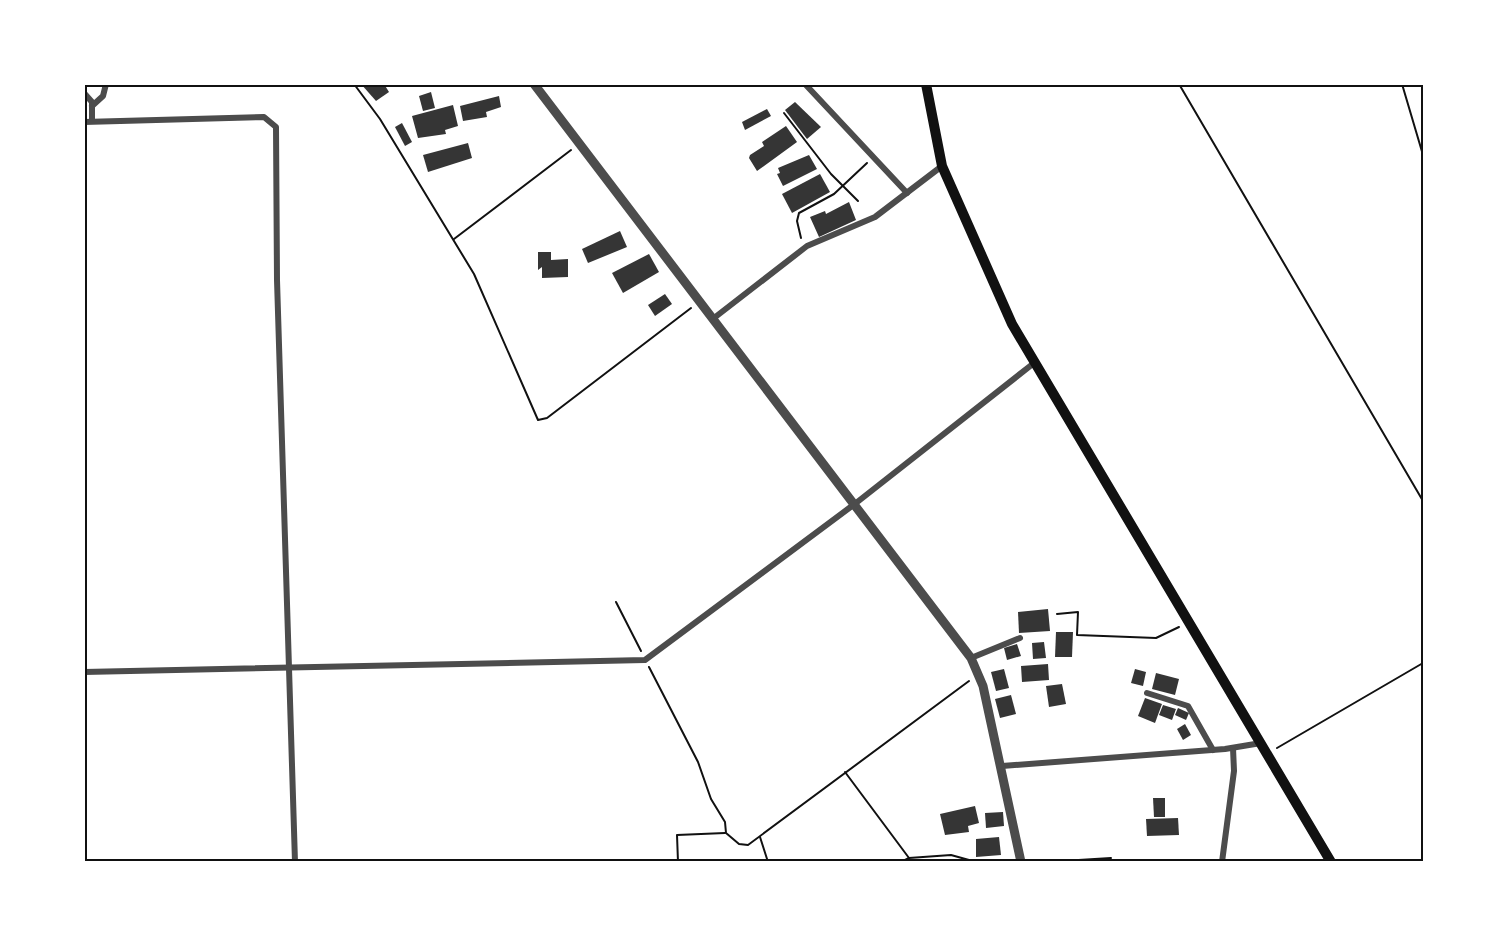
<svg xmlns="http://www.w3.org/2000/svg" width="1507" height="946" font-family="Arial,sans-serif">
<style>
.building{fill:#353535}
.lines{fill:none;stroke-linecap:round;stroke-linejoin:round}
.path{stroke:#111;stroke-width:2}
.minor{stroke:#4c4c4c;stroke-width:6}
.tertiary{stroke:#4c4c4c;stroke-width:9}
.secondary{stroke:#111;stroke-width:10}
.neatline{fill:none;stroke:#111;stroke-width:2}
</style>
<rect width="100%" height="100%" fill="#fff"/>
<g class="building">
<polygon points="361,84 384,84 389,92 376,101"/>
<polygon points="431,92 435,108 423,111 419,96"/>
<polygon points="499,96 501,107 486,112 487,117 463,121 460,106"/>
<polygon points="795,102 821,127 807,139 785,110"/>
<polygon points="453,105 458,126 445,130 446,134 418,138 412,116"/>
<polygon points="767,109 771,116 745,130 742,122"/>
<polygon points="402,123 412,142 405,146 395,127"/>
<polygon points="786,126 797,142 757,171 749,158 750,155 764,146 762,142"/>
<polygon points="468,143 472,158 428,172 423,155"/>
<polygon points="809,155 817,169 783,186 777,174 780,173 778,168"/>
<polygon points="820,174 830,192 792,213 782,194"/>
<polygon points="849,202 856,220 819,237 810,217 825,211 826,214"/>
<polygon points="620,231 627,247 588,263 582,249"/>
<polygon points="538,252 551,252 551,260 568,259 568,277 542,278 542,267 538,270"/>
<polygon points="649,254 659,272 623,293 612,273"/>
<polygon points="665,294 672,304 655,316 648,305"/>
<polygon points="1048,609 1050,631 1019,633 1018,612"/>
<polygon points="1056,632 1073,632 1072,657 1055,657"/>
<polygon points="1044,642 1046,658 1033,659 1032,643"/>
<polygon points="1017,644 1021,656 1007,660 1004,648"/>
<polygon points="1048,664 1049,680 1022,682 1021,666"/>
<polygon points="1004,669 1009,688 996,691 991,672"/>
<polygon points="1135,669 1146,672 1143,686 1131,683"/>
<polygon points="1156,673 1179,679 1175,695 1152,689"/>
<polygon points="1062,684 1066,704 1049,707 1046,686"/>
<polygon points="1011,695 1016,714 1000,718 995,699"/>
<polygon points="1145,698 1162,704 1155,723 1138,716"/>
<polygon points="1163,705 1176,709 1172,720 1159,715"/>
<polygon points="1178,708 1189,713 1186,720 1175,715"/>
<polygon points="1185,724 1191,735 1183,740 1177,729"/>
<polygon points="1153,798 1165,798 1165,817 1154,817"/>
<polygon points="975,806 979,823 968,826 969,832 945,835 940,814"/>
<polygon points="1003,812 1004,826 986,828 985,813"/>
<polygon points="1178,818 1179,835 1147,836 1146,819"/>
<polygon points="999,837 1001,855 976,857 976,839"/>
</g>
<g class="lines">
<g class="path">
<polyline points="354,84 380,119 474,274 538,420 547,418 691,308"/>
<polyline points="1179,84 1423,501"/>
<polyline points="1402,84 1423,155"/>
<polyline points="784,113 831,174 858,201"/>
<polyline points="801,238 797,221 799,213 834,194 867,163"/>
<polyline points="454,239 571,150"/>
<polyline points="616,602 641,651"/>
<polyline points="1057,614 1078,612 1077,635 1156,638 1179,627"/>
<polyline points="649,667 698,762 711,799 725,822 726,833 739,844 748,845 969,681"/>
<polyline points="1277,748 1423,663"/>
<polyline points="845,772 909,858"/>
<polyline points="760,837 768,862"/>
<polyline points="678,862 677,835 725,833"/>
<polyline points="901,862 909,858 951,855 969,860 1010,861"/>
<polyline points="1046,862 1111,858"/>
</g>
<g class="minor">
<polyline points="805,84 907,193"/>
<polyline points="84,93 92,102 92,121"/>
<polyline points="92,106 103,96 106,84"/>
<polyline points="84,122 264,117 276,127 277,280 295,862"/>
<polyline points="714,318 807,246 875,217 942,166"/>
<polyline points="971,658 1020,638"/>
<polyline points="84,672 645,660 856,503 1034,363"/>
<polyline points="1147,693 1188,706 1213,750"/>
<polyline points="1002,766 1225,749 1261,743"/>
<polyline points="1222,862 1234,771 1233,748"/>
</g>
<polyline class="tertiary" points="534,84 971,658 983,686 1021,862"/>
<polyline class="secondary" points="926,84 942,166 1012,324 1331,862"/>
</g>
<rect width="1507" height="946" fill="none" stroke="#ffffff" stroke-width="171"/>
<rect x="86" y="86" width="1336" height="774" class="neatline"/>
</svg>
